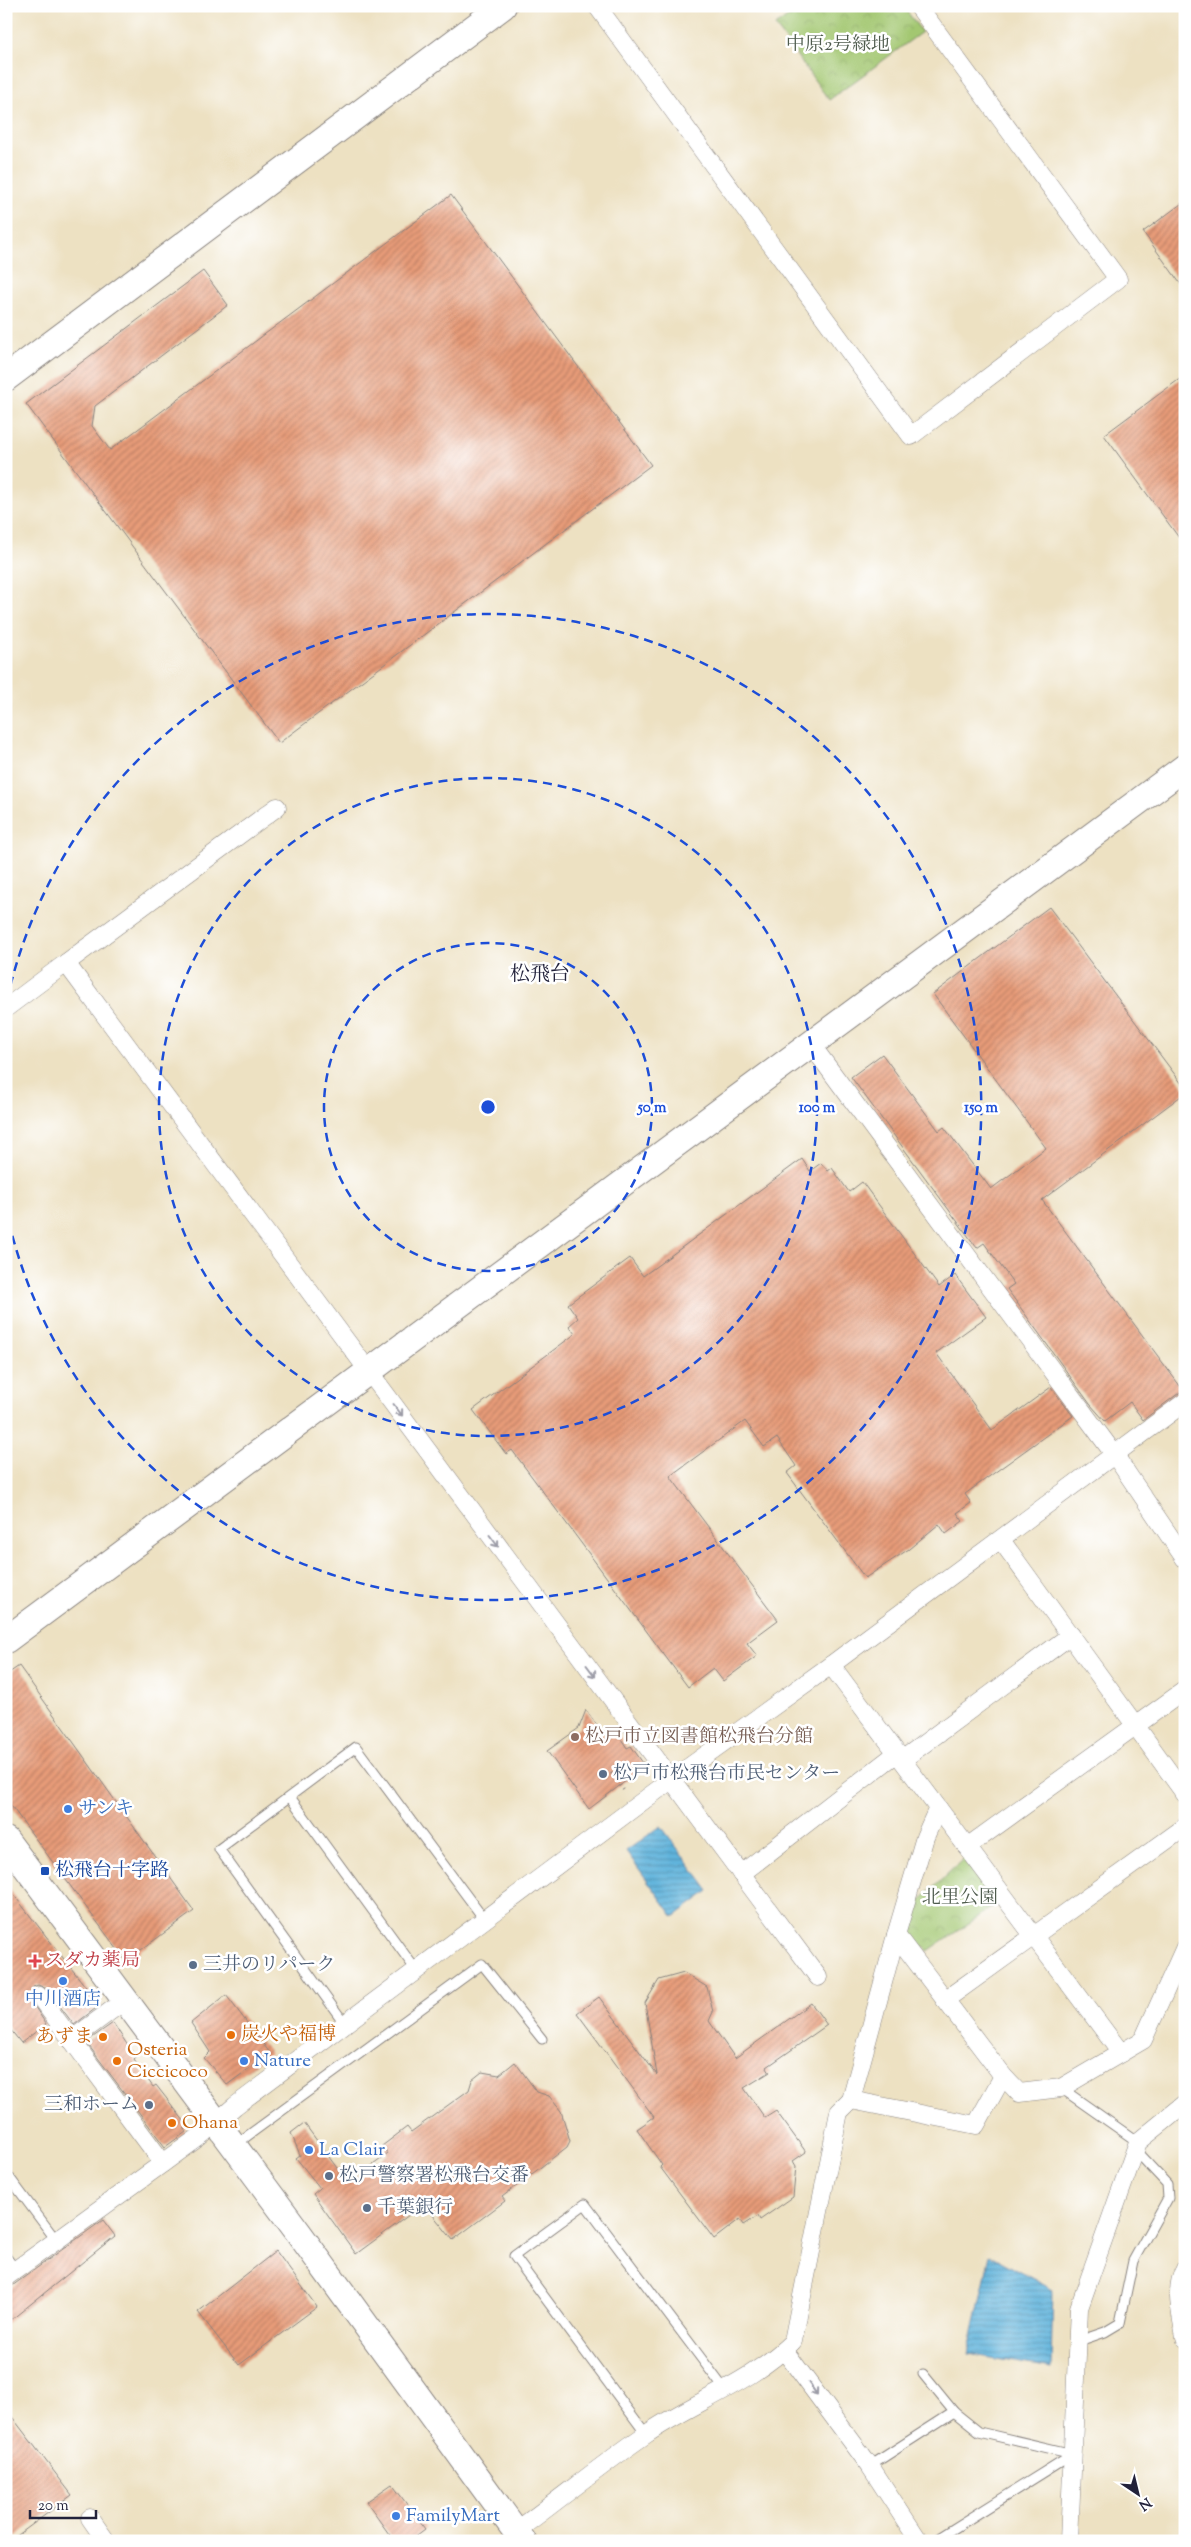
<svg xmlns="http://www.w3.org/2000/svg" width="1191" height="2547" font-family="'Sorts Mill Goudy','Noto Serif JP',serif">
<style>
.park{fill:url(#park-crowns);stroke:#627456}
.water{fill:url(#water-rules);stroke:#416b8c}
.building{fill:url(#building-hatch)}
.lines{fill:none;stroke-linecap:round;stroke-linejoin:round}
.lane-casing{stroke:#88827e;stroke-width:11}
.street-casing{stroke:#88827e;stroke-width:19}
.secondary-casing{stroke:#88827e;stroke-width:28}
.path{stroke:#88827e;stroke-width:3;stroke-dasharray:1 4;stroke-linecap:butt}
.lane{stroke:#fff;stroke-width:9}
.street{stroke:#fff;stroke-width:18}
.secondary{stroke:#fff;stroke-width:26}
.oneway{stroke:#9c9ca7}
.ring{fill:none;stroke:#1d4ed8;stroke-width:2.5;stroke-dasharray:9 6}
.education-dot{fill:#8d6e63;stroke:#fff;stroke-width:2}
.service-dot{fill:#5c6f8a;stroke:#fff;stroke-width:2}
.shop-dot{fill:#3f7fe0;stroke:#fff;stroke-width:2}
.transit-dot{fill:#1a4fb4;stroke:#fff;stroke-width:2}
.health-dot{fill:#e0444e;stroke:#fff;stroke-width:2}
.food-dot{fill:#e8710a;stroke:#fff;stroke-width:2}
.labels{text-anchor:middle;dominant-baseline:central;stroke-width:5;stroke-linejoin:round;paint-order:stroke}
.park-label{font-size:19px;fill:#4f5c4e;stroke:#fff}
.education-label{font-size:19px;fill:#785e54;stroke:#fff;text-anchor:start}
.service-label{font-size:19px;fill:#4e5e75;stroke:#fff;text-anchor:start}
.shop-label{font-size:19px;fill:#366cbe;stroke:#fff;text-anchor:start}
.transit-label{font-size:19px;fill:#164399;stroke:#fff;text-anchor:start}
.health-label{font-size:19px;fill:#be3a42;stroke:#fff;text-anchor:start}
.food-label{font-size:19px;fill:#c56008;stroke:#fff;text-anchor:start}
.neighbourhood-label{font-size:20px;fill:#22223b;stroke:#fff}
.centre{fill:#1d4ed8;stroke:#fff;stroke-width:2.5}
.ring-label{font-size:15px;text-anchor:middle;font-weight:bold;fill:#1d4ed8;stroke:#fff;stroke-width:5;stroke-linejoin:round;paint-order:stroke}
</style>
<defs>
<pattern id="park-crowns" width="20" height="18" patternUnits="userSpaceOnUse" patternTransform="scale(1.25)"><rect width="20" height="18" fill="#a3c771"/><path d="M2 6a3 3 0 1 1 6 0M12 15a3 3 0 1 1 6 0" fill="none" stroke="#8cab63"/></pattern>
<pattern id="water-rules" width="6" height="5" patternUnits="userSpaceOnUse" patternTransform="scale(1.25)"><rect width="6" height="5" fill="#60b4dc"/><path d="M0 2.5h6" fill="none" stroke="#4f92b4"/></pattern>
<pattern id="building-hatch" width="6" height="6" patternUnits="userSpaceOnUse" patternTransform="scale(1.25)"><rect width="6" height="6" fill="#e79b78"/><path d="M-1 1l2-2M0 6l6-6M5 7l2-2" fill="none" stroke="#bb7e64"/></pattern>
</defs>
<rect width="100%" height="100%" fill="#fff"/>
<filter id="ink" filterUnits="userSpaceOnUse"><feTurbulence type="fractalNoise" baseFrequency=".02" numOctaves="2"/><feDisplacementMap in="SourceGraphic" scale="10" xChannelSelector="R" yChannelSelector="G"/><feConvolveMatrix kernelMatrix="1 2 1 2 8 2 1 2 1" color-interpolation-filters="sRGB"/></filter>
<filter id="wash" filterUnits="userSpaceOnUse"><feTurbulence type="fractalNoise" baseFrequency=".0096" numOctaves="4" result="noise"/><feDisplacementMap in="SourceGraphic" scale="20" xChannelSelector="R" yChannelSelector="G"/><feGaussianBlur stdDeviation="1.12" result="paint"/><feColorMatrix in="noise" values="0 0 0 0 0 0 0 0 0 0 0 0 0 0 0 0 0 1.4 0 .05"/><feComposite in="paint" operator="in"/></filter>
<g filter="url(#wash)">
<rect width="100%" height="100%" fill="#ede1c2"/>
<g class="park">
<polygon points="803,6 903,6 922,32 829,100 775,26"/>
<polygon points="964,1858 997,1904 928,1951 924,1947 917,1951 904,1930 910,1910"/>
</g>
<g class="water">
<polygon points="661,1826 709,1891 674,1917 626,1851"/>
<polygon points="990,2255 1053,2290 1051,2368 968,2354"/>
</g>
<g id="blocks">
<g class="building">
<polygon points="451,195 651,465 279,743 26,404 203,271 228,305 95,406 92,426 110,450"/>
<polygon points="1185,201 1185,290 1143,232"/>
<polygon points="1185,375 1185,546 1104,435"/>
<polygon points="1049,907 1185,1088 1185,1093 1042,1200 1183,1390 1143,1420 1130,1402 1105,1421 1090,1404 1007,1289 1014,1284 984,1243 977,1248 851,1077 882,1054 939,1131 944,1127 991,1189 1046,1148 933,994"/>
<polygon points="802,1159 810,1171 821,1163 828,1171 832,1168 849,1192 862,1182 939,1287 955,1275 986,1317 936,1353 992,1430 1051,1387 1073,1416 965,1494 971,1503 957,1513 963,1521 946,1534 939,1524 909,1549 865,1578 787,1473 796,1466 777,1438 764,1447 745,1421 670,1476 778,1620 747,1643 757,1656 723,1681 713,1668 688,1687 512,1450 506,1454 473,1410 575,1334 569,1326 578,1318 568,1304 630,1258 643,1276"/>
<polygon points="19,1666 194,1911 126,1961 6,1799 6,1675"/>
<polygon points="586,1710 604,1735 614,1728 627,1748 631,1746 643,1763 641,1765 643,1768 589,1809 547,1751 579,1728"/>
<polygon points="6,1885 100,2005 74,2025 47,1989 38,1985 33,1987 29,1998 46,2024 21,2043 6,2024"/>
<polygon points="684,1973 707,1987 713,2012 709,2021 735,2058 811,2003 827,2025 767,2067 770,2072 744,2088 765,2118 776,2111 806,2152 793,2161 796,2166 793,2197 760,2220 758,2216 744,2225 740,2219 714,2239 660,2167 662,2165 637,2129 654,2117 577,2013 599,1997 657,2075 645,2003 659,1980"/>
<polygon points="226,1995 270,2053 227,2085 204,2058 210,2052 191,2023"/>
<polygon points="113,2023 136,2058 134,2060 153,2087 156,2085 188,2126 184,2129 186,2132 165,2147 86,2042"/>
<polygon points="515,2062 537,2092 549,2096 561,2111 570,2141 567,2147 502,2197 505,2201 453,2240 424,2204 356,2254 313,2194 320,2188 296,2158 300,2155 291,2133 304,2123 348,2183 388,2154 382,2146 407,2127 411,2132 469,2090 472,2080 482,2072 499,2075"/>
<polygon points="103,2220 115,2236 6,2324 6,2288 12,2286"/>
<polygon points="276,2251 317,2307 239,2365 198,2312"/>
<polygon points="6,2409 72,2495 10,2541 6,2541"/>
<polygon points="392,2484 425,2529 409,2541 394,2541 366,2502"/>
</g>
</g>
</g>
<g filter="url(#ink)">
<use href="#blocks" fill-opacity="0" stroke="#88827e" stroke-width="1"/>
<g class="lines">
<defs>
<g id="lane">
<polyline points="290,1797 416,1970"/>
<polyline points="345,2024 219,1849 356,1747 484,1919"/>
<polyline points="1061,2088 1138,2142"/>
<polyline points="235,2145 482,1964 542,2039"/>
<polyline points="6,2173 56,2240"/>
<polyline points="6,2257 16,2270"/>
<polyline points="1076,2342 1105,2332 1120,2323 1133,2261 1168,2198 1167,2184 1135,2150"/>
<polyline points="923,2374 954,2412 979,2432 1073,2454"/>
<polyline points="646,2434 514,2256 585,2204 725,2390"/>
<polyline points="870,2466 954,2412"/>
<polyline points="934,2541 1073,2454"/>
</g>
<g id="street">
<polyline points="597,6 911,436 1118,279 918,6"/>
<polyline points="66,963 277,807"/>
<polyline points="6,1008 66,963 818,1977"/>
<polyline points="810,1043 1114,1454 1185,1559"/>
<polyline points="1001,1540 1185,1794"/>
<polyline points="831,1665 938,1808 925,1837 896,1935 1003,2076 1019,2093 1061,2088 1143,2040 1185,1947"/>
<polyline points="902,1760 1071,1635"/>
<polyline points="938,1808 1121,2053"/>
<polyline points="967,1847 1185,1690"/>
<polyline points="741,1874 897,1753"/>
<polyline points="39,1996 163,2163"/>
<polyline points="945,2000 1185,1827"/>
<polyline points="71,2040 124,2001"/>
<polyline points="851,2100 976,2125 1003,2076"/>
<path d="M1185 2269C1173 2289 1182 2317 1185 2338"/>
<polyline points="6,2277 199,2137 235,2106 671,1780 831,1665 1185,1402"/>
<polyline points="784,2350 870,2466 919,2541"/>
<polyline points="90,2518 106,2541"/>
<path d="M516 2531C559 2500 601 2465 645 2435 693 2402 751 2383 793 2341L839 2112 851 2100 896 1935"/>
<polyline points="1069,2541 1079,2308 1138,2142 1185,2104"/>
</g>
<g id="secondary">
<polyline points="6,378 503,6"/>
<polyline points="6,1640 1185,767"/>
<polyline points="6,1840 298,2232 523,2541"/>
</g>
</defs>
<use href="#lane" class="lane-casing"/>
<use href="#street" class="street-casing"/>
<use href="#secondary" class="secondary-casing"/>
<polyline class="path" points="611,1773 625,1792"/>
<use href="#lane" class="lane"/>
<use href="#street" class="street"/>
<use href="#secondary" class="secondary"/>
</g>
<defs><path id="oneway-shaft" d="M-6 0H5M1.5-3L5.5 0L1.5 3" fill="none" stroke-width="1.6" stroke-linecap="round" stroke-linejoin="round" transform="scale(1.25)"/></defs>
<g class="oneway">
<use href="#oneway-shaft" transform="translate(398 1410) rotate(53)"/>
<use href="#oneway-shaft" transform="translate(494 1541) rotate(53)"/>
<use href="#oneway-shaft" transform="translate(591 1671) rotate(53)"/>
<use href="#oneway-shaft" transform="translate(813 2389) rotate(54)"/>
</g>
</g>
<g class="ring">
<circle cx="488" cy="1107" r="164"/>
<circle cx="488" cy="1107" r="329"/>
<path d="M7 1000A493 493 0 1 1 7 1214"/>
</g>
<circle class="education-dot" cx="575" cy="1737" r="5"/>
<g class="service-dot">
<circle cx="603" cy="1774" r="5"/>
<circle cx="193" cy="1965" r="5"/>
<circle cx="149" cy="2105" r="5"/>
<circle cx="329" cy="2176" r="5"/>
<circle cx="367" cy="2208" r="5"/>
</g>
<g class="shop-dot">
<circle cx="68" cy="1809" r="5"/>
<circle cx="63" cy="1981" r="5"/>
<circle cx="244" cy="2061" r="5"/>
<circle cx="309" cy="2150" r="5"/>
<circle cx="396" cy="2516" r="5"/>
</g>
<rect class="transit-dot" x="40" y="1866" width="10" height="10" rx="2.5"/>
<path class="health-dot" d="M32.5 1953.5h5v5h5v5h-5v5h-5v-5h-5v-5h5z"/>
<g class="food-dot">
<circle cx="231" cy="2035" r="5"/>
<circle cx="103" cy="2037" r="5"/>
<circle cx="117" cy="2061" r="5"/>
<circle cx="172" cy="2123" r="5"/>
</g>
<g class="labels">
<g class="park-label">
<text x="838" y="45">中原2号緑地</text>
<text x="960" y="1898">北里公園</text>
</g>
<g class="education-label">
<text x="585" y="1737">松戸市立図書館松飛台分館</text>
</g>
<g class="service-label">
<text x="613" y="1774">松戸市松飛台市民センター</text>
<text x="203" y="1965">三井のリパーク</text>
<text x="139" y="2105" text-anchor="end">三和ホーム</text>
<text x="339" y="2176">松戸警察署松飛台交番</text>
<text x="377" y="2208">千葉銀行</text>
</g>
<g class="shop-label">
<text x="78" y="1809">サンキ</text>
<text x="63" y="2000" text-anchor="middle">中川酒店</text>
<text x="254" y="2061">Nature</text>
<text x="319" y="2150">La Clair</text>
<text x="406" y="2516">FamilyMart</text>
</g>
<g class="transit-label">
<text x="55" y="1871">松飛台十字路</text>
</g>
<g class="health-label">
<text x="45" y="1961">スダカ薬局</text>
</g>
<g class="food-label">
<text x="241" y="2035">炭火や福博</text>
<text x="93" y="2037" text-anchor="end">あずま</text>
<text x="127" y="2050">Osteria<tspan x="127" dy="22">Ciccicoco</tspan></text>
<text x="182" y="2123">Ohana</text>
</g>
<g class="neighbourhood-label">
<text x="540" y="975">松飛台</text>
</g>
</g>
<circle cx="488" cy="1107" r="8" class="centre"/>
<g class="ring-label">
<text x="652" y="1112">50 m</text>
<text x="817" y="1112">100 m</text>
<text x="981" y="1112">150 m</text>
</g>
<rect width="1191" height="2547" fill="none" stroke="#fff" stroke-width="25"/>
<g transform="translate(1138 2494) rotate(145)" stroke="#ffffff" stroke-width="4" paint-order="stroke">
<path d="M0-4L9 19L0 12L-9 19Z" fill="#22223b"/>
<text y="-8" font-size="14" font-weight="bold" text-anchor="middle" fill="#22223b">N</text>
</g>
<path d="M30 2510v8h66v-8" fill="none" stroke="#22223b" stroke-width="2.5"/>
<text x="38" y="2510" font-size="15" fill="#22223b" stroke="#ffffff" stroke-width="4" paint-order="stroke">20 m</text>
</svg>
